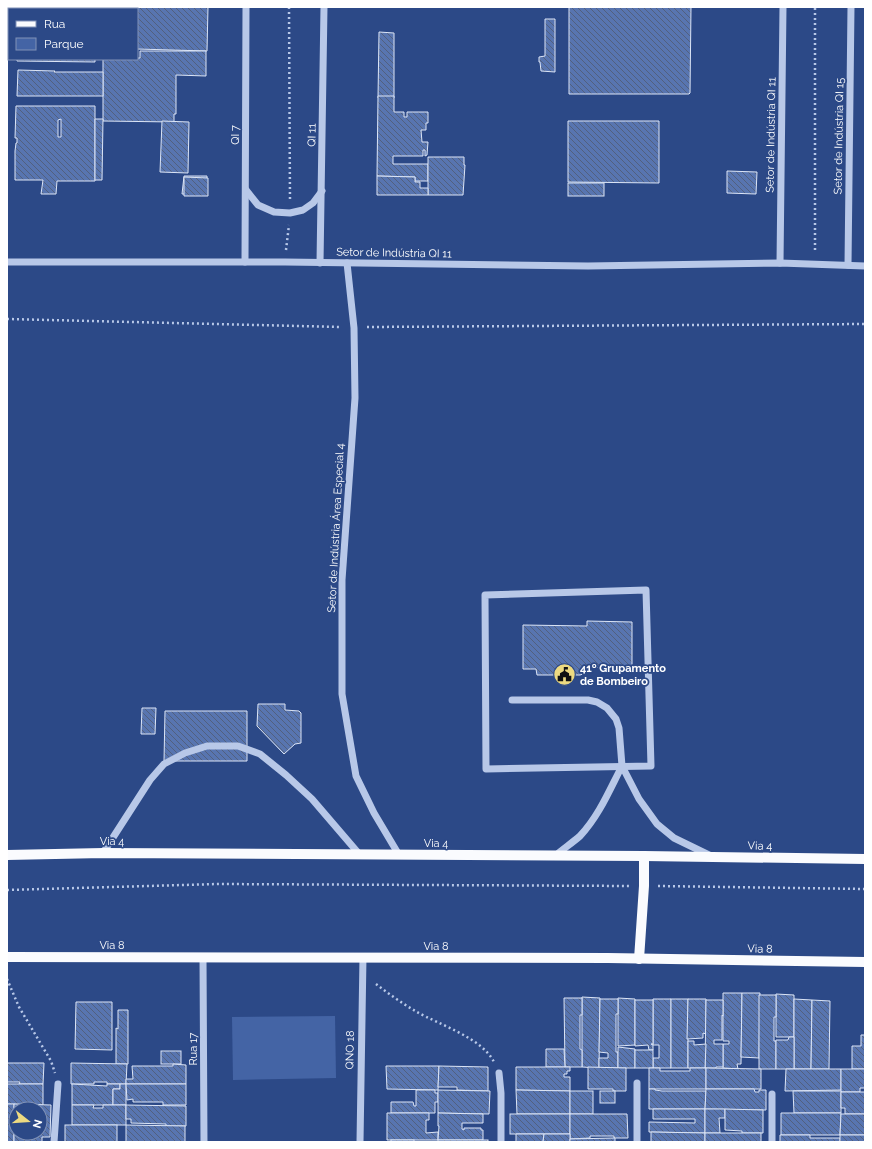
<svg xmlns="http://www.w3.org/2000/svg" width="872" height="1149" font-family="Raleway,sans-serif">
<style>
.green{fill:#4464a5}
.building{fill:url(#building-back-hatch);stroke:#dce5f6;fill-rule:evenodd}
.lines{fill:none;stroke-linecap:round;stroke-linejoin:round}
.path{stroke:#b8c8e8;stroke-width:2.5;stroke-dasharray:2 3;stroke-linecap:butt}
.minor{stroke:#b8c8e8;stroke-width:7}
.major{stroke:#fafbfe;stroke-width:10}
.labels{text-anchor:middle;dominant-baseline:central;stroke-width:3.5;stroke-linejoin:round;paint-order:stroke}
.street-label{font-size:11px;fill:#fff;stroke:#2c4987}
.poi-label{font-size:11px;font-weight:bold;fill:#fff;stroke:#2c4987;text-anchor:start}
</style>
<defs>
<pattern id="building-back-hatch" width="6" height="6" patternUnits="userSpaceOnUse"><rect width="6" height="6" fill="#5875b0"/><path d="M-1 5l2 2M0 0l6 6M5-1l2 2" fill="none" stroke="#52607e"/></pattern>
</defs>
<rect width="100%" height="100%" fill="#2c4987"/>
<polygon class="green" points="335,1016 336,1078 233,1080 232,1017"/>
<g class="building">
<rect x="18" y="7" width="77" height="2"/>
<polygon points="104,7 208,7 207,51 137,49 137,9 104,9"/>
<polygon points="569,7 691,7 690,93 689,94 569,94"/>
<polygon points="545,19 555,19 555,72 541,71 540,62 539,62 539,57 545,56"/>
<polygon points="379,32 394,33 394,98 378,98"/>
<polygon points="140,51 206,51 206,76 176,75 176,114 174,114 174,122 103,121 103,59 140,58"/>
<polygon points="17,59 95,59 95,62 17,61"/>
<polygon points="18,70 55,71 54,72 103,72 103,96 17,96"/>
<polygon points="378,96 394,96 394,112 404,112 404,117 407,117 407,112 428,112 428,123 426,123 426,130 421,130 422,142 428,142 427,155 425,156 425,150 423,150 423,156 393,156 393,164 428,164 428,181 415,181 415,177 377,176"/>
<path d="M16 106H95V181H57L56 194H41L43 180H15V151L16 143H17V138H15ZM61 119V137H58V120Z"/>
<polygon points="95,119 103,119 102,180 95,180"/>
<polygon points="162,121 189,122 188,173 160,172"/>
<polygon points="568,121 659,121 659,183 568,182"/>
<polygon points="428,157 464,157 464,165 465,165 463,195 428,195"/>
<polygon points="727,171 757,172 756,194 727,193"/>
<polygon points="184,176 207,176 206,195 182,194"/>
<polygon points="377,176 415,177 415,182 420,182 420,188 428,188 428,195 377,195"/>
<polygon points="184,177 208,178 208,196 184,196"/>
<rect x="568" y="183" width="36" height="13"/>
<polygon points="587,621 632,622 632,668 590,667 586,673 580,675 537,675 536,669 523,669 523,625 587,626"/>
<polygon points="258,704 285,704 285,710 299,711 301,713 301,743 295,744 284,754 257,726"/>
<polygon points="142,708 156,708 155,734 141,734"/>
<polygon points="165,711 247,711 247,761 164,761"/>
<polygon points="723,993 742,993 741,1064 737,1064 738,1069 723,1068 723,1044 729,1044 729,1041 723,1041"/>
<polygon points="742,993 760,993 759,1058 741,1057"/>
<polygon points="776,994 794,995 794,1037 776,1037"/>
<polygon points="759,995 776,995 776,1017 774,1017 774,1041 776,1041 776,1069 759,1069"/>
<polygon points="582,997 600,998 599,1068 582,1067"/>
<polygon points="564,998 582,998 582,1015 580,1015 580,1049 582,1050 582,1067 565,1067"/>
<polygon points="618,998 635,999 635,1045 618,1046"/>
<polygon points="600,999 618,999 618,1014 616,1014 616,1052 618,1052 618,1068 599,1068 599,1058 608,1058 608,1053 599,1052"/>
<polygon points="653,999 671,999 671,1068 653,1068 653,1058 659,1058 659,1045 653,1045"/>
<rect x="671" y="999" width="17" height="69"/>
<polygon points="688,999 706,999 706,1034 703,1033 703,1038 687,1039"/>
<polygon points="794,999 812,1000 811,1069 794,1069"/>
<polygon points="635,1000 653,1000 653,1044 651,1044 653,1045 653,1050 649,1050 648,1045 635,1046"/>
<polygon points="706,1000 723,1000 723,1016 722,1015 722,1040 714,1040 714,1044 723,1044 723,1067 716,1067 716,1068 705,1068"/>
<polygon points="812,1000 830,1001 829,1069 811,1069"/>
<polygon points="76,1002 112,1002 112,1050 75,1049"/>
<polygon points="118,1010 128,1010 128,1064 116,1064 116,1028 118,1029"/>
<polygon points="861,1035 865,1035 865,1069 852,1069 852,1046 861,1046"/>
<polygon points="789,1037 794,1037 794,1069 776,1069 776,1040 788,1040"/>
<polygon points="688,1041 694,1041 694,1045 706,1044 705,1068 688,1068"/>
<polygon points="618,1047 635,1049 635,1068 618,1068"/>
<polygon points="546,1049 564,1049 565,1067 546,1067"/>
<rect x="635" y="1050" width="18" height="18"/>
<rect x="161" y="1051" width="20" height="13"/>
<polygon points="7,1063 44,1063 43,1084 19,1084 20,1082 7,1082"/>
<polygon points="71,1063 127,1064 126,1084 107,1084 107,1082 94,1082 94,1084 71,1084"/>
<polygon points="173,1064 186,1065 186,1084 126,1084 126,1079 133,1079 132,1066 173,1066"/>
<polygon points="386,1066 439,1066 438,1090 387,1089"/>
<polygon points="439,1066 488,1067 488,1091 457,1090 457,1087 438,1087"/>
<polygon points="516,1067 570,1067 570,1071 567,1071 567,1074 564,1074 564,1077 570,1077 570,1091 516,1090"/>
<polygon points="588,1067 626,1068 626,1091 613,1091 613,1089 588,1089"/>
<polygon points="649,1068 660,1068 660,1071 690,1071 690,1068 706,1068 706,1089 649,1089"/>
<polygon points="706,1068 761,1069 761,1089 706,1089"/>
<polygon points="786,1069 841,1069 841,1090 785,1091"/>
<polygon points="841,1069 865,1069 865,1088 860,1088 860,1092 841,1092"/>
<polygon points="7,1084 43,1084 43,1105 7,1104"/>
<polygon points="72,1084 107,1086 107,1084 120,1084 120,1089 113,1089 113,1105 72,1105"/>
<polygon points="120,1084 126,1084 126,1105 113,1105 113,1089 120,1089"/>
<polygon points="126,1084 186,1084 186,1105 163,1105 163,1102 133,1102 133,1099 127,1100"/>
<polygon points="649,1089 655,1089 655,1090 662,1091 706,1091 705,1109 649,1109"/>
<polygon points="706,1089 754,1089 755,1092 759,1092 759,1090 766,1090 766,1110 705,1109"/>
<polygon points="416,1090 435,1090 435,1093 438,1093 438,1102 435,1102 435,1113 391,1113 391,1102 413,1102 414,1106 416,1106"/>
<polygon points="438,1090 490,1091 489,1114 438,1113"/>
<polygon points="516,1090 570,1091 570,1114 517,1114"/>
<rect x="570" y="1091" width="23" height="23"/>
<rect x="600" y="1091" width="15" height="12"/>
<polygon points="793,1091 841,1091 841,1113 794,1113"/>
<polygon points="841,1092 865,1092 865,1114 845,1114 845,1108 841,1108"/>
<rect x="7" y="1104" width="7" height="38"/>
<path d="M14 1104 51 1105 50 1137H42V1142H14ZM16 1109H40V1133H16Z"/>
<polygon points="72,1105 94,1105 93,1108 103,1108 103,1105 126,1105 126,1125 72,1125"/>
<polygon points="126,1105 186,1106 186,1126 166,1126 166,1124 131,1123 131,1119 126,1119"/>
<polygon points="653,1109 705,1109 705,1133 649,1132 649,1122 695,1123 695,1119 653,1119"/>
<polygon points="705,1109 725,1109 725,1118 719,1118 720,1133 705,1133"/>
<polygon points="725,1109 763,1110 763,1133 742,1133 742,1131 725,1130"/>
<polygon points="387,1113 429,1113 429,1120 426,1120 426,1133 438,1132 438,1140 387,1140"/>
<polygon points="438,1113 483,1114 483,1123 462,1123 462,1129 464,1130 464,1128 481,1128 481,1130 483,1130 483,1140 438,1140 439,1126 438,1126"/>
<polygon points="781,1113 841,1113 840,1135 781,1135"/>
<rect x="510" y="1114" width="60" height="20"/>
<polygon points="570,1114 627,1114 628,1138 614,1138 614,1136 590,1136 590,1138 570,1139"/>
<polygon points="841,1114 865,1114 865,1135 840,1135"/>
<rect x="65" y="1125" width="52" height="17"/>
<polygon points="126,1125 185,1126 185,1142 126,1142"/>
<polygon points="651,1132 705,1133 705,1142 651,1142"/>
<rect x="705" y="1133" width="56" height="9"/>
<polygon points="516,1134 544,1134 543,1142 516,1142"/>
<polygon points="544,1134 570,1134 570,1142 543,1142"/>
<polygon points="780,1135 810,1135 810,1138 840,1138 840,1142 780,1142"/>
<rect x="840" y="1135" width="25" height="7"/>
<polygon points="615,1138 615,1142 570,1142 570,1139"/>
<rect x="391" y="1140" width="23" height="2"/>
<rect x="438" y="1140" width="50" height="2"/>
</g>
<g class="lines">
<g class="path">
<polyline points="289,7 290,200"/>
<polyline points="286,250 289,225"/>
<polyline points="815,250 815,7"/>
<polyline points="7,319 340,327"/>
<polyline points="367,327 865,324"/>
<polyline points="658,886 865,889"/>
<polyline points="7,890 218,884 631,886"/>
<polyline points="7,979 19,1007 51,1061 55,1073"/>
<path d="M376 984C389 994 403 1004 417 1012 440 1025 482 1038 494 1062"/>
</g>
<g class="minor">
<polyline points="246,190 258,205 274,212 290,213 303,210 313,203 322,191"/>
<polyline points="7,262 285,262 588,266 780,263 865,266"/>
<polyline points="245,262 246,7"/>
<polyline points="320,263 324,7"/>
<polyline points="347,263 354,328 355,398 342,580 342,694 356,776 374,813 399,855"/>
<polyline points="780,263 783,7"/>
<polyline points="848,265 851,7"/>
<polygon points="646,590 651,766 486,769 485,595"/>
<polyline points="512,700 588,700 597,702 607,708 616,719 619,728 622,766 639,799 657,824 674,838 709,855"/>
<polyline points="103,853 150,780 164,764 185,753 207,746 238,746 260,754 286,775 312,799 360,855"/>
<path d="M555 856C563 849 572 843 580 836 599 816 610 789 622 766"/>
<polyline points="203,957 204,1142"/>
<polyline points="499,1073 501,1093 501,1142"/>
<polyline points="772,1094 772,1142"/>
<polyline points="54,1142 58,1084"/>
<polyline points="360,1142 363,957"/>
<polyline points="637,1142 637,1083"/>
</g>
<g class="major">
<polyline points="7,855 103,853 644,856 865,859"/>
<polyline points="7,957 608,958 865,962"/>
<polyline points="639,959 644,886 644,856"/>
</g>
</g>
<defs>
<symbol id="civic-disc" viewBox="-11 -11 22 22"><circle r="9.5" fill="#edda81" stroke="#2c4987"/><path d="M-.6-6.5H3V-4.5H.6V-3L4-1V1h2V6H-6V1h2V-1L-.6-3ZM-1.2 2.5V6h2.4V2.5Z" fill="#111"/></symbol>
</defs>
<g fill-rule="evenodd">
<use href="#civic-disc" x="552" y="662" width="25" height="25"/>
</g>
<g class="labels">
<g class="street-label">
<text transform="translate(235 135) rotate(-90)">QI 7</text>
<text transform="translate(312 135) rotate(-89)">QI 11</text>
<text transform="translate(771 135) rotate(-89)">Setor de Indústria QI 11</text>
<text transform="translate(839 136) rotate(-89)">Setor de Indústria QI 15</text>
<text transform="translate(394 253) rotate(1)">Setor de Indústria QI 11</text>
<text transform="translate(336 528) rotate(-87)">Setor de Indústria Área Especial 4</text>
<text x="112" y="841">Via 4</text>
<text x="436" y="843">Via 4</text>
<text transform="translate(760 846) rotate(1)">Via 4</text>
<text x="112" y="945">Via 8</text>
<text x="436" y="946">Via 8</text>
<text transform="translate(760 949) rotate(1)">Via 8</text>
<text transform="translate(193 1049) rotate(-90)">Rua 17</text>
<text transform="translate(350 1050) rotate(-89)">QNO 18</text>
</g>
<g class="poi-label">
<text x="580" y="668">41º Grupamento<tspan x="580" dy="13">de Bombeiro</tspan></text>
</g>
</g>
<rect width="872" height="1149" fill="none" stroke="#ffffff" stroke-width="16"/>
<rect x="8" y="8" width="130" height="52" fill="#2c4987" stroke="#8092b7"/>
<rect x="16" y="21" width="20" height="6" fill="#fafbfe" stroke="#8092b7"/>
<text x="44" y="28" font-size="12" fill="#ffffff">Rua</text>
<rect x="16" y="38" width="20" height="12" fill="#4464a5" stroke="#8092b7"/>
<text x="44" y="48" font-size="12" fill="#ffffff">Parque</text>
<g transform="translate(28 1121) rotate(107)"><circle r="19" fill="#2c4987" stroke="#8092b7"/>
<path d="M0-3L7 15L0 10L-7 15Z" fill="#edda81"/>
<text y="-6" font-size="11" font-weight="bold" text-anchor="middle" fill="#ffffff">N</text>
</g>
</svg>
